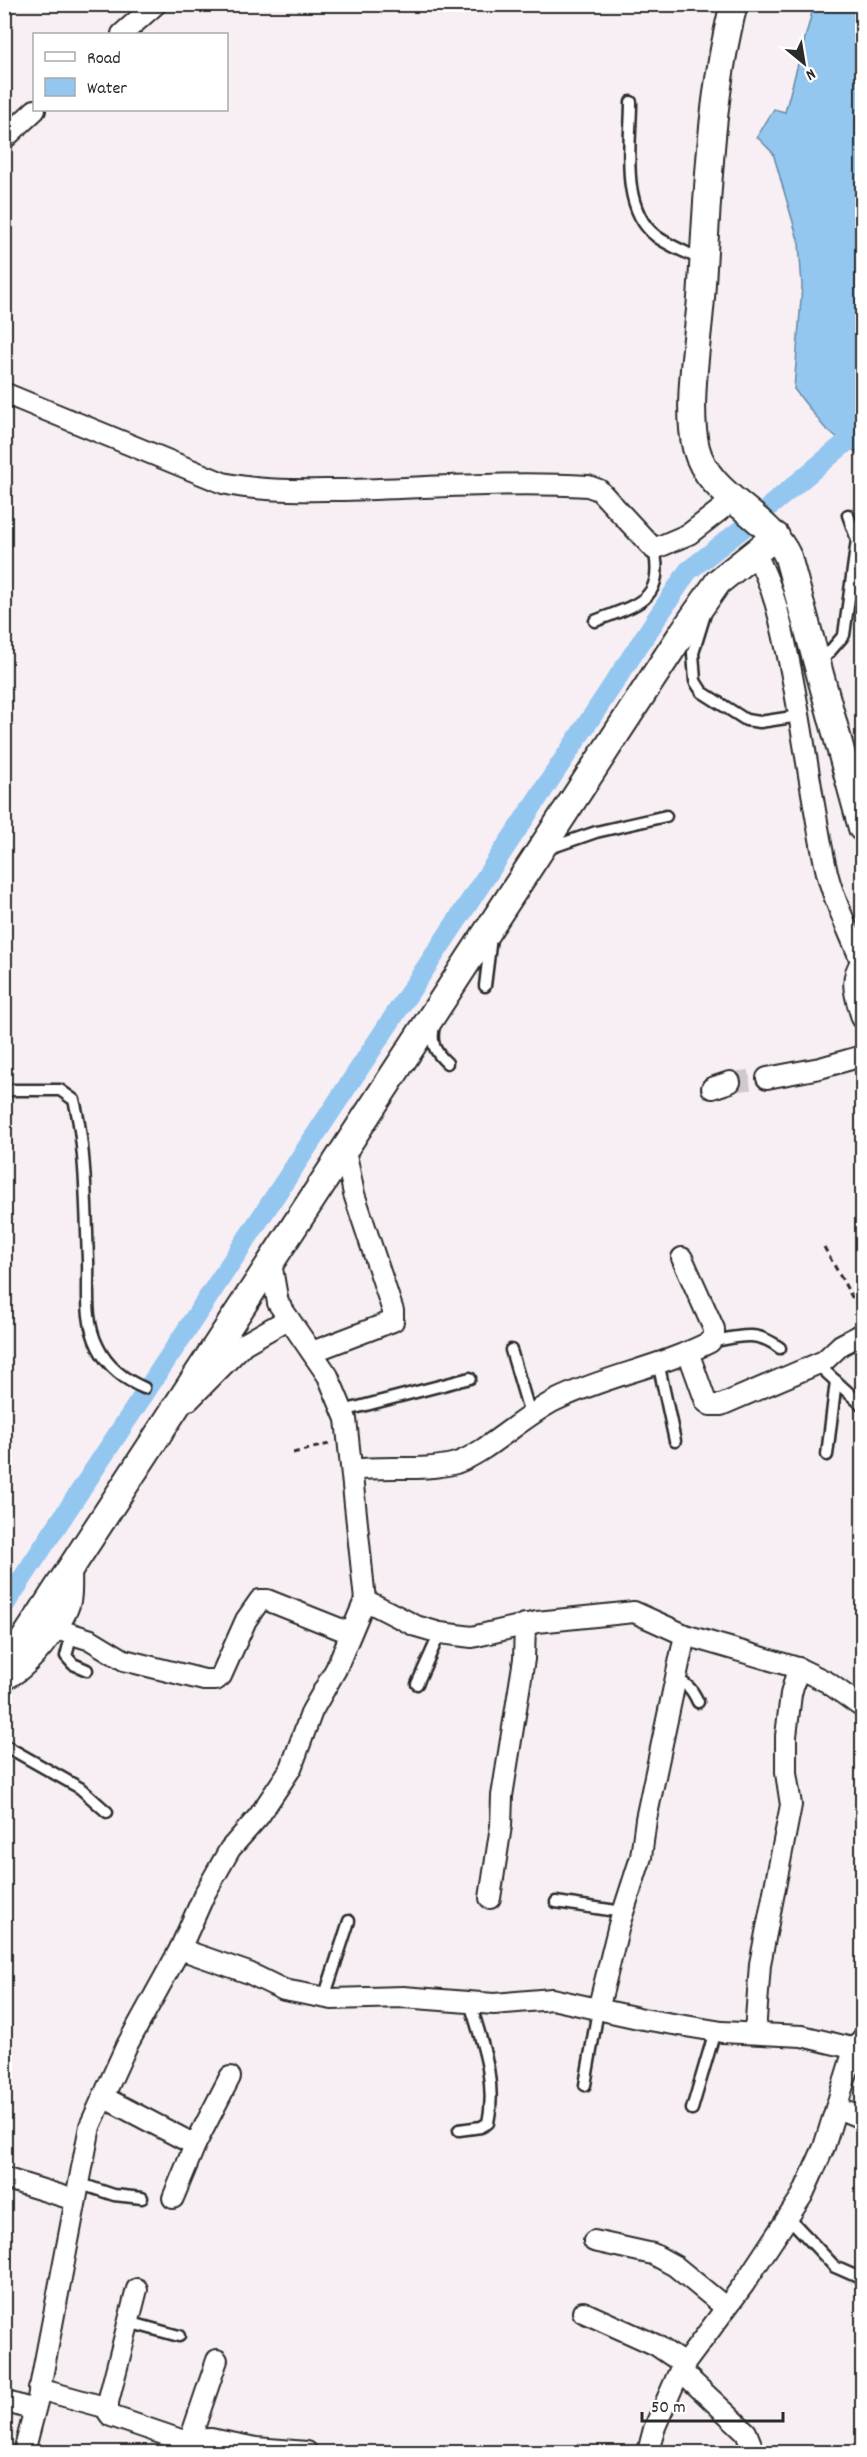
<svg xmlns="http://www.w3.org/2000/svg" width="867" height="2457" font-family="Dekko,sans-serif">
<style>
.water{fill:#93c7f0;stroke:#6989a1;stroke-width:1.5}
.lines{fill:none;stroke-linecap:round;stroke-linejoin:round}
.canal{stroke:#93c7f0;stroke-width:20}
.minor-tunnel{stroke:#cfc8cd;stroke-width:20;stroke-dasharray:20 10;stroke-linecap:butt}
.service-casing{stroke:#2b2b2b;stroke-width:15}
.minor-casing{stroke:#2b2b2b;stroke-width:24}
.tertiary-casing{stroke:#2b2b2b;stroke-width:30}
.path{stroke:#2b2b2b;stroke-width:3;stroke-dasharray:6 4.5;stroke-linecap:butt}
.service{stroke:#fff;stroke-width:10}
.minor{stroke:#fff;stroke-width:20}
.tertiary{stroke:#fff;stroke-width:26}
</style>
<rect width="100%" height="100%" fill="#f8eff5"/>
<filter id="ink" filterUnits="userSpaceOnUse"><feTurbulence type="fractalNoise" baseFrequency=".0167" numOctaves="2"/><feDisplacementMap in="SourceGraphic" scale="12" xChannelSelector="R" yChannelSelector="G"/><feConvolveMatrix kernelMatrix="1 2 1 2 8 2 1 2 1" color-interpolation-filters="sRGB"/></filter>
<g filter="url(#ink)">
<polygon class="water" points="814,5 862,5 862,457 824,427 794,389 802,286 799,243 773,153 757,137 774,109 785,112"/>
<g class="lines">
<g class="canal">
<polyline points="770,506 862,429"/>
<polyline points="4,1606 688,571 743,528"/>
</g>
<polyline class="minor-tunnel" points="730,1082 767,1078"/>
<defs>
<g id="service">
<path d="M631 102C631 143 619 207 656 236 669 246 688 253 702 260"/>
<polyline points="705,614 693,653 695,681 702,692 746,720 760,722 799,716"/>
<path d="M595 621C635 605 666 601 654 549"/>
<polyline points="819,664 844,635 857,540 848,515"/>
<polyline points="547,849 596,832 666,816"/>
<polyline points="485,986 491,937"/>
<path d="M434 1026C430 1043 435 1052 447 1063"/>
<path d="M4 1090H60L74 1100C86 1145 86 1213 88 1260 89 1289 84 1320 98 1347 107 1366 125 1380 144 1388"/>
<path d="M710 1342C738 1337 756 1329 780 1348"/>
<polyline points="511,1350 530,1414"/>
<polyline points="658,1362 675,1441"/>
<polyline points="817,1364 862,1405"/>
<polyline points="343,1411 470,1378"/>
<polyline points="827,1455 836,1381"/>
<polyline points="72,1634 66,1656 73,1664 87,1670"/>
<path d="M674 1679C688 1684 692 1689 698 1702"/>
<polyline points="417,1684 440,1633"/>
<polyline points="4,1745 80,1788 107,1812"/>
<polyline points="556,1902 623,1912"/>
<polyline points="324,1998 349,1921"/>
<polyline points="585,2085 598,2010"/>
<polyline points="692,2109 715,2031"/>
<path d="M459 2130 481 2127 488 2123C497 2082 482 2042 470 2003"/>
<polyline points="78,2183 114,2195 142,2198"/>
<polyline points="789,2218 835,2267 860,2278"/>
<polyline points="128,2322 179,2336"/>
</g>
<g id="minor">
<polyline points="122,34 156,4"/>
<polyline points="4,139 35,110"/>
<path d="M4 393 223 483C263 492 304 490 345 490 426 488 507 481 588 486L599 490 654 549 689 534 733 500"/>
<path d="M755 553C774 587 781 623 789 661 803 728 811 797 825 864 832 898 849 931 862 963"/>
<path d="M862 961C848 980 856 997 862 1018"/>
<polyline points="767,1078 820,1068 862,1056"/>
<polyline points="712,1088 730,1082"/>
<polyline points="271,1263 278,1303 328,1376 346,1419 365,1600 416,1626 440,1633 472,1637 537,1622 634,1612 685,1635 798,1668 791,1694 786,1736 786,1773 791,1805 760,1964 755,2033"/>
<polyline points="312,1352 393,1321 393,1311 354,1194 345,1150"/>
<polyline points="688,1352 706,1402 710,1405 721,1405 824,1361 841,1345 862,1334"/>
<polyline points="189,1400 244,1344 288,1319"/>
<path d="M352 1470C386 1465 423 1472 456 1463 485 1454 524 1415 556 1400 605 1376 661 1367 710 1342L714 1337V1329L682 1258"/>
<polyline points="56,1629 91,1640 124,1660 204,1680 216,1680 221,1676 246,1620 260,1600 267,1600 350,1633"/>
<polyline points="798,1668 827,1682 862,1707"/>
<path d="M4 1679C25 1673 65 1623 70 1601 72 1591 71 1578 71 1568"/>
<polyline points="490,1898 501,1826 502,1796 524,1659 525,1624"/>
<polyline points="180,1949 205,1893 230,1849 259,1816 291,1768 312,1711 336,1669 365,1600"/>
<polyline points="598,2010 619,1925 641,1857 646,1819 685,1635"/>
<polyline points="103,2097 195,2145"/>
<polyline points="837,2108 862,2118"/>
<polyline points="4,2178 75,2200"/>
<polyline points="173,2198 195,2145 230,2077"/>
<polyline points="594,2241 653,2254 675,2266 725,2307"/>
<polyline points="137,2289 108,2402 108,2412 111,2416 181,2440 211,2439 256,2448 307,2452"/>
<polyline points="583,2312 656,2345 684,2364"/>
<polyline points="680,2370 746,2432 754,2452"/>
<polyline points="39,2389 108,2408"/>
<polyline points="4,2401 34,2410"/>
<polyline points="190,2440 217,2360"/>
<polyline points="24,2452 38,2398 90,2126 126,2047 180,1949 249,1973 284,1990 332,1999 403,1997 494,2004 552,1999 643,2019 722,2032 802,2036 856,2049"/>
<polyline points="648,2452 654,2429 680,2370 744,2284 802,2196 824,2147 853,2053 862,2039"/>
</g>
<g id="tertiary">
<path d="M734 4C709 101 708 200 701 298 698 340 686 407 696 448 709 498 767 512 788 557L862 828"/>
<polyline points="4,1670 683,632 718,582 776,536"/>
</g>
</defs>
<use href="#service" class="service-casing"/>
<use href="#minor" class="minor-casing"/>
<use href="#tertiary" class="tertiary-casing"/>
<g class="path">
<polyline points="824,1247 862,1315"/>
<polyline points="293,1453 329,1444"/>
</g>
<use href="#service" class="service"/>
<use href="#minor" class="minor"/>
<use href="#tertiary" class="tertiary"/>
</g>
</g>
<rect width="867" height="2457" fill="none" stroke="#fff" stroke-width="24"/>
<rect x="12" y="12" width="843" height="2433" fill="none" stroke="#2b2b2b" stroke-width="2" filter="url(#ink)"/>
<rect x="33" y="33" width="195" height="78" fill="#ffffff" stroke="#aaaaaa" stroke-width="1.5"/>
<rect x="45" y="52" width="30" height="9" fill="#ffffff" stroke="#aaaaaa" stroke-width="1.5"/>
<text x="87" y="63" font-size="18" fill="#2b2b2b">Road</text>
<rect x="45" y="78" width="30" height="18" fill="#93c7f0" stroke="#aaaaaa" stroke-width="1.5"/>
<text x="87" y="93" font-size="18" fill="#2b2b2b">Water</text>
<g transform="translate(804 63) rotate(150)" stroke="#ffffff" stroke-width="4.5" paint-order="stroke">
<path d="M0-4.5L10 22L0 15L-10 22Z" fill="#2b2b2b"/>
<text y="-9" font-size="16" font-weight="bold" text-anchor="middle" fill="#2b2b2b">N</text>
</g>
<path d="M642 2412v9h141v-9" fill="none" stroke="#2b2b2b" stroke-width="3"/>
<text x="651" y="2412" font-size="18" fill="#2b2b2b" stroke="#ffffff" stroke-width="4.5" paint-order="stroke">50 m</text>
</svg>
